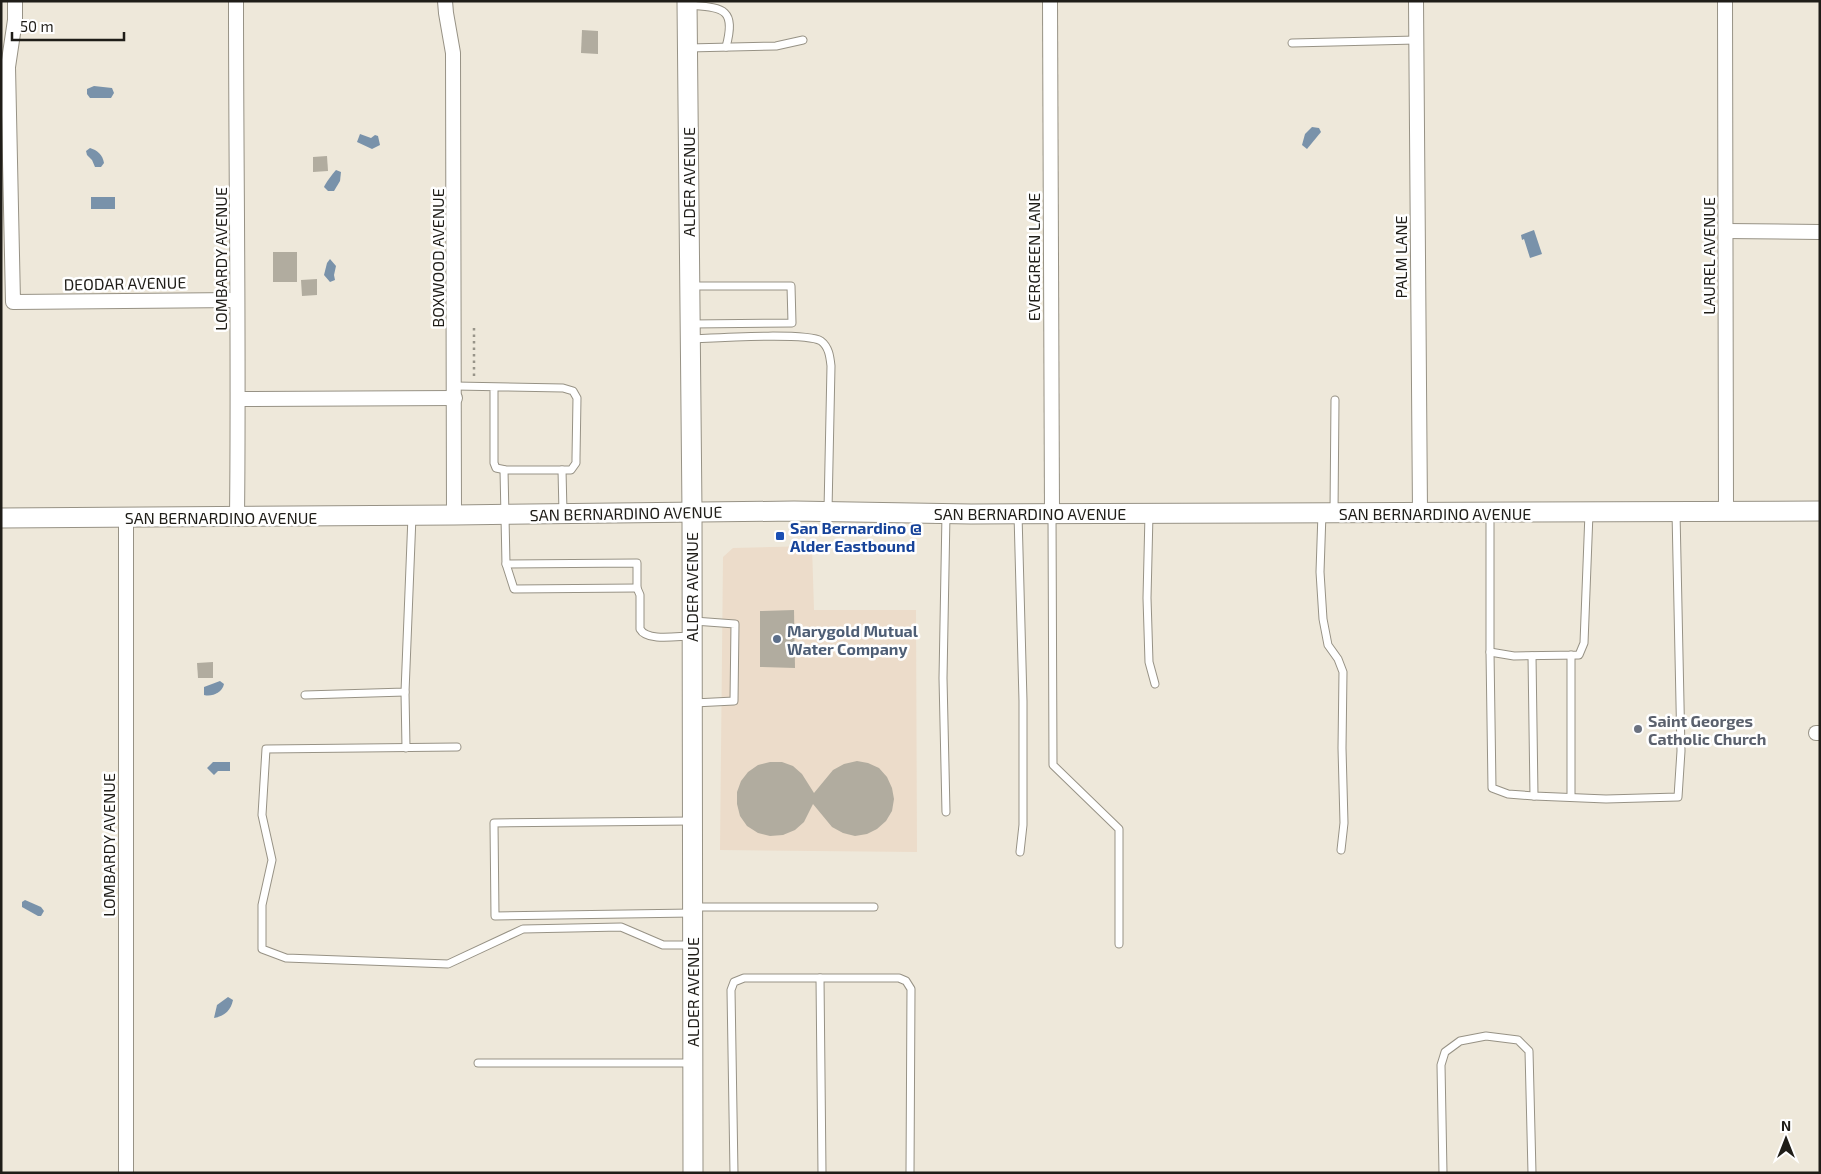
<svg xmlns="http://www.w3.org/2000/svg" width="1821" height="1174" font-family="'Exo 2',sans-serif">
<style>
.industrial{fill:#ecdcca}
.water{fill:#7992aa}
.building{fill:#b1ac9f}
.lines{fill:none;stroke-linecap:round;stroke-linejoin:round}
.lane-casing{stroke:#979285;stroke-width:9}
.street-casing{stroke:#979285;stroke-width:16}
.secondary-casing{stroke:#979285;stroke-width:21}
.path{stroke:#989489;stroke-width:2.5;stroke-dasharray:2.5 4;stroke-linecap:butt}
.lane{stroke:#fff;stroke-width:7}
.street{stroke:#fff;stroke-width:14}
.secondary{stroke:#fff;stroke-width:19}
.transit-dot{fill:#1a4fb4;stroke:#fff;stroke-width:2}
.service-dot{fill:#5c6f8a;stroke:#fff;stroke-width:2}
.worship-dot{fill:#6b7280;stroke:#fff;stroke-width:2}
.labels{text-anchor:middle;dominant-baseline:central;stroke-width:5;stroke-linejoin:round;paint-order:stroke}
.street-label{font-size:16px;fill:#1f1d18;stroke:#fff}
.transit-label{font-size:16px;font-weight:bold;fill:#164399;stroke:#fff;text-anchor:start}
.service-label{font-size:16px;font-weight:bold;fill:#4e5e75;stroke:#fff;text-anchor:start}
.worship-label{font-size:16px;font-weight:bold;fill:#5b616d;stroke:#fff;text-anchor:start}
</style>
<rect width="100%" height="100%" fill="#eee8da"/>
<polygon class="industrial" points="812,546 814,610 916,610 917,852 720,850 723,557 733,548"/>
<g class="water">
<polygon points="94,86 112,88 114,93 111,98 90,98 87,94 87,89"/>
<polygon points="1312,127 1319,128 1321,132 1307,149 1302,145 1305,134"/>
<polygon points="360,134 371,138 375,135 378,136 380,145 372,149 357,142"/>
<path d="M90 148C97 150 103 155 104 163L101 167H95L92 160 87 155 86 151Z"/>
<path d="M336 170 341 172 340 181 334 191H328L324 187C325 184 333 173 336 170Z"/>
<rect x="91" y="197" width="24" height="12"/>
<polygon points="1534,230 1542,254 1530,258 1524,239 1522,240 1521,235"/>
<polygon points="330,259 336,266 334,275 335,280 330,282 324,275 327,263"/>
<path d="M220 681 224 684C222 693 212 697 204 695V687Z"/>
<polygon points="213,762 230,762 230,771 218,771 214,775 207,768"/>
<polygon points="25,900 41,907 44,911 41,916 38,916 22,907 22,902"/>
<path d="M228 997 233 1000C231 1010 225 1016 214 1018L217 1005Z"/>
</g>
<g class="building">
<polygon points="582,30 598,31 598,54 581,53"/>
<polygon points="327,156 328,171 313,172 313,157"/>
<rect x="273" y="252" width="24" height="30"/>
<polygon points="317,279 317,295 302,296 301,280"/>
<polygon points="794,610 795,668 760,667 760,611"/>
<polygon points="213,662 213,678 198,678 197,663"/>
<polygon points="857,761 868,763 879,768 887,777 892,788 894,799 892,811 886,821 877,829 867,834 855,836 843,833 832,827 813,804 804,822 795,830 783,835 770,836 758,833 747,826 740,816 737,804 737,792 741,781 748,772 758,765 770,762 782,762 793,766 802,774 814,793 833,770 844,764"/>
</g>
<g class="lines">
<defs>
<g id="lane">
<path d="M687 5C721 8 737 6 726 47"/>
<polyline points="1292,43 1416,40"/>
<polyline points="688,48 776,46 803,40"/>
<polyline points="690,286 791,286 792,323 692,324"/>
<path d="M692 339C714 338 806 332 821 341 829 347 830 357 831 366L828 510"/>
<polyline points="455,386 563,388 573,391 577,398 576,458 576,463 571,470 506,470 496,468 494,463 494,387"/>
<polyline points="504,470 506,564 514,589 637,588"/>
<polyline points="562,470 563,512"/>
<polyline points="1334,512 1335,400"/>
<polyline points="1322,513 1320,572 1323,619 1328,645 1338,659 1343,672 1342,748 1344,823 1341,850"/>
<polyline points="1490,513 1490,652 1492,788 1508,794 1534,796 1606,799 1678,797 1681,751 1676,512"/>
<polyline points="946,514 943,678 946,812"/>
<polyline points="1018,514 1023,701 1023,825 1020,852"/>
<polyline points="1052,514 1053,765 1119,829 1119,944"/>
<polyline points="1149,514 1147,598 1149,662 1155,684"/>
<path d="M506 564 637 563V588L640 595V629C647 642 678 636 691 636"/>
<polyline points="694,621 735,624 734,701 694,703"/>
<polyline points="1490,652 1514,656 1579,655 1584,643 1589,513"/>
<polyline points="1532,656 1534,796"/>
<polyline points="405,692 406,748"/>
<polyline points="305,695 405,692 412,516"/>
<polyline points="457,747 266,749 262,815 272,860 262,905 262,949 286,958 448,964 523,929 621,927 663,945 691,945"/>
<polyline points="1571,797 1571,655"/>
<polyline points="691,821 494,823 495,916 692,913"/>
<polyline points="695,907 874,907"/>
<polyline points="820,978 822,1173"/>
<polyline points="478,1063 692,1063"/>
<polyline points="734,1173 731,990 734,982 744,978 899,978 906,981 911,989 910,1173"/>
<polyline points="1443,1173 1441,1065 1445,1052 1460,1041 1486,1036 1518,1040 1529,1051 1532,1173"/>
</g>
<g id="street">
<polyline points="15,1 15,20 8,67 13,302 237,300"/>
<path d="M236 1C236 173 239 345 237 517"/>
<polyline points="445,1 446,13 453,53 454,515"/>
<polyline points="1050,1 1052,514"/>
<polyline points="1416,1 1420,513"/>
<polyline points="1725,1 1726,511"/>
<polyline points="1726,231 1820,232"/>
<polyline points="239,399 455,398"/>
<polyline points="126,518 126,1173"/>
<polyline points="1816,733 1820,733"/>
</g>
<g id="secondary">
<polyline points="687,1 692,512 693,1173"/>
<polyline points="1,518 454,515 794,511 971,514 1820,511"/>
</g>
</defs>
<use href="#lane" class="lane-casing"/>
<use href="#street" class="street-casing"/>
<use href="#secondary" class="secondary-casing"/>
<g class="path">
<polyline points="474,328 474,377"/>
<polyline points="664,1172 664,1173"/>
</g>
<use href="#lane" class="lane"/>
<use href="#street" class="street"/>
<use href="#secondary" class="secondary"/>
</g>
<rect class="transit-dot" x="775" y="531" width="10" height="10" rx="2.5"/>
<circle class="service-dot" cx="777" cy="639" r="5"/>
<circle class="worship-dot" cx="1638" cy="729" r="5"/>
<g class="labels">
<g class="street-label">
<text transform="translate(688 182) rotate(-90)">ALDER AVENUE</text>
<text transform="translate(1708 256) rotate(-90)">LAUREL AVENUE</text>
<text transform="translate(1033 257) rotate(-90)">EVERGREEN LANE</text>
<text transform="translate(1400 257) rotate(-90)">PALM LANE</text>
<text transform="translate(437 258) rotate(-90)">BOXWOOD AVENUE</text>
<text transform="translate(220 259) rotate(-90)">LOMBARDY AVENUE</text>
<text transform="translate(125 283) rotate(-1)">DEODAR AVENUE</text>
<text transform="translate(626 513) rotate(-1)">SAN BERNARDINO AVENUE</text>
<text x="1030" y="513">SAN BERNARDINO AVENUE</text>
<text x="1435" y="513">SAN BERNARDINO AVENUE</text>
<text x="221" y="517">SAN BERNARDINO AVENUE</text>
<text transform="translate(691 587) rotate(-90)">ALDER AVENUE</text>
<text transform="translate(108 845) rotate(-90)">LOMBARDY AVENUE</text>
<text transform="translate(692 992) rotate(-90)">ALDER AVENUE</text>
</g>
<g class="transit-label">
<text x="790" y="527">San Bernardino @<tspan x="790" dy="18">Alder Eastbound</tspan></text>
</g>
<g class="service-label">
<text x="787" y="630">Marygold Mutual<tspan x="787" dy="18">Water Company</tspan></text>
</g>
<g class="worship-label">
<text x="1648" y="720">Saint Georges<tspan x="1648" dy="18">Catholic Church</tspan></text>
</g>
</g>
<rect width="1821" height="1174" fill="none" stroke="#1f1d18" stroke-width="5"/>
<g transform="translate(1786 1139)" stroke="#ffffff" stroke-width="4" paint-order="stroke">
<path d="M0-4L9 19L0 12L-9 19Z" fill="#1f1d18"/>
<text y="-8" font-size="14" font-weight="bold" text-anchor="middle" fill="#1f1d18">N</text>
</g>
<path d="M12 32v8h112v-8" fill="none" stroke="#1f1d18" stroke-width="2.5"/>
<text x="20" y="32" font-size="15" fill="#1f1d18" stroke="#ffffff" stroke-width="4" paint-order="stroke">50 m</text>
</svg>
